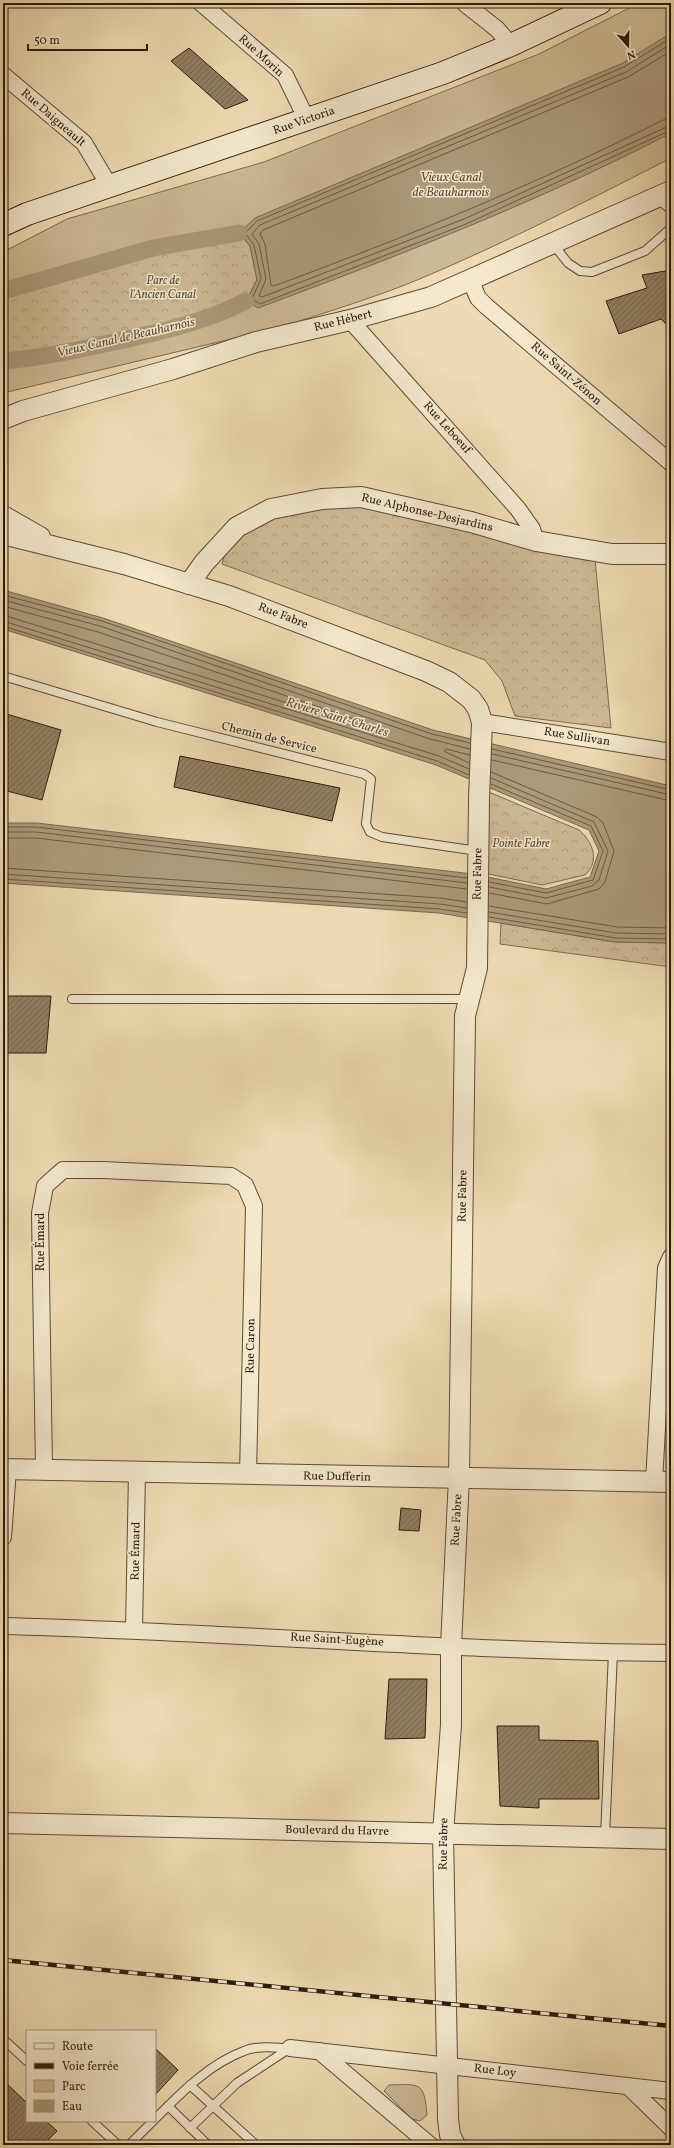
<svg xmlns="http://www.w3.org/2000/svg" width="674" height="2148" font-family="Vollkorn,serif">
<style>
.green{fill:#cdba96;stroke:#7d6a50}
.forest{fill:url(#forest-crowns);stroke:#7d6a50}
.water{fill:#ac9a7a;stroke:#79674e}
.lines{fill:none;stroke-linecap:round;stroke-linejoin:round}
.shore{stroke:#6c5a42;stroke-width:1}
.canal{stroke:#ac9a7a;stroke-width:17}
.building{fill:url(#building-hatch);stroke:#2d1b0b}
.service-casing{stroke:#5d4b35;stroke-width:10}
.minor-casing{stroke:#5d4b35;stroke-width:18}
.tertiary-casing{stroke:#5d4b35;stroke-width:22}
.secondary-casing{stroke:#2d1b0b;stroke-width:24}
.service{stroke:#f4e8ce;stroke-width:8}
.minor{stroke:#f4e8ce;stroke-width:16}
.tertiary{stroke:#f4e8ce;stroke-width:20}
.secondary{stroke:#f4e8ce;stroke-width:22}
.rail-casing{stroke:#2d1b0b;stroke-width:4.5}
.rail{stroke:#f4e8ce;stroke-width:3;stroke-dasharray:9;stroke-linecap:butt}
.labels{text-anchor:middle;dominant-baseline:central;stroke-width:3;stroke-linejoin:round;paint-order:stroke}
.street-label{font-size:12px;fill:#2d1b0b;stroke:#f4e8ce}
.park-label{font-size:12px;font-style:italic;fill:#5d4b35;stroke:#f4e8ce}
.water-label{font-size:13px;font-style:italic;fill:#604e37;stroke:#f4e8ce}
</style>
<defs>
<pattern id="forest-crowns" width="20" height="18" patternUnits="userSpaceOnUse"><rect width="20" height="18" fill="#cdba96"/><path d="M2 6a3 3 0 1 1 6 0M12 15a3 3 0 1 1 6 0" fill="none" stroke="#b09f80"/></pattern>
<pattern id="building-hatch" width="6" height="6" patternUnits="userSpaceOnUse"><rect width="6" height="6" fill="#917f62"/><path d="M-1 1l2-2M0 6l6-6M5 7l2-2" fill="none" stroke="#77674f"/></pattern>
</defs>
<rect width="100%" height="100%" fill="#eedbb3"/>
<filter id="stains"><feTurbulence type="fractalNoise" baseFrequency=".005" numOctaves="4"/><feColorMatrix values="0 0 0 0 .2 0 0 0 0 .09 0 0 0 0 .02 0 0 0 .5 -.17"/></filter>
<radialGradient id="worn" r=".72"><stop offset=".6" stop-color="#630" stop-opacity="0"/><stop offset="1" stop-color="#630" stop-opacity=".3"/></radialGradient>
<g class="green">
<path d="M639 3H671V158C589 200 507 242 422 278 377 297 329 311 282 327L3 393V252L67 219 264 162 539 54Z"/>
<path d="M389 2085C421 2084 424 2082 427 2115L420 2121 412 2119 384 2091Z"/>
</g>
<g class="forest">
<polygon points="239,233 250,246 257,280 246,301 219,315 186,326 40,358 3,361 3,291 153,248"/>
<polygon points="349,505 417,517 595,559 611,728 515,716 502,681 485,660 222,564 227,547 254,523 291,510"/>
<path d="M484 790 579 830C592 841 601 861 585 875L542 885 484 873Z"/>
<polygon points="501,923 615,942 671,943 671,967 500,944"/>
</g>
<g class="water">
<path d="M671 33V133C538 202 398 256 258 308L246 301 257 280 250 246 239 233 255 218 623 63Z"/>
<polygon points="3,590 103,618 433,730 671,786 671,943 615,942 439,913 3,883 3,823 37,823 473,874 546,889 590,877 599,851 589,830 436,765 3,629"/>
</g>
<g class="lines">
<g class="shore">
<polyline points="671,38 624,67 257,221 245,233 254,245 261,279 252,299 260,304 466,224 671,130"/>
<polyline points="671,44 626,72 260,225 252,234 259,244 266,279 259,296 262,297 464,219 671,125"/>
<path d="M671 51 628 77 263 230 260 234 265 244 271 285 274 286C406 237 537 184 663 120L671 119"/>
<polyline points="3,595 102,621 432,734 470,743"/>
<polyline points="3,600 100,626 430,739 470,749"/>
<polyline points="3,606 98,632 369,724 370,727 368,728 3,615"/>
<polyline points="3,621 439,756 469,769"/>
<polyline points="3,626 437,761 469,775"/>
<polyline points="492,749 671,790"/>
<polyline points="492,754 671,795"/>
<polyline points="492,760 671,801"/>
<polyline points="469,763 444,751 446,749 470,755"/>
<polyline points="3,827 36,827 467,878"/>
<polyline points="3,832 36,832 467,883"/>
<polyline points="3,838 36,838 467,889"/>
<polyline points="3,868 440,898 467,902"/>
<polyline points="3,874 440,904 467,908"/>
<polyline points="3,879 439,909 467,913"/>
<polyline points="489,882 546,893 593,880 603,851 591,826 491,784"/>
<polyline points="489,887 546,898 592,886 599,880 608,851 594,822 491,778"/>
<polyline points="489,893 547,904 599,889 605,882 614,851 603,823 597,817 491,772"/>
<polyline points="489,906 617,927 671,928"/>
<polyline points="489,912 616,933 671,934"/>
<polyline points="489,917 616,938 671,939"/>
</g>
<g class="canal">
<polyline points="3,291 153,248 239,233"/>
<path d="M3 361C39 358 74 351 109 343 156 333 203 323 246 301"/>
</g>
</g>
<g class="building">
<polygon points="189,48 248,100 225,109 171,61"/>
<polygon points="671,270 671,329 661,319 619,334 606,301 647,288 642,275"/>
<polygon points="3,713 61,730 42,800 3,790"/>
<polygon points="180,756 340,788 332,821 174,787"/>
<polygon points="3,996 51,996 46,1053 3,1053"/>
<polygon points="401,1508 421,1510 419,1531 399,1530"/>
<polygon points="389,1679 427,1679 425,1738 385,1739"/>
<polygon points="497,1726 539,1726 539,1740 598,1741 599,1799 539,1799 539,1808 500,1806"/>
<polygon points="155,2048 178,2070 155,2095"/>
<polygon points="3,2080 27,2103 27,2121 46,2121 57,2131 43,2145 3,2145"/>
</g>
<g class="lines">
<defs>
<g id="service">
<polyline points="657,198 671,210"/>
<polyline points="553,244 568,263 580,271 592,272 645,251 671,228"/>
<polyline points="3,676 157,722 364,774 371,779 366,824 370,832 382,837 478,851"/>
<polyline points="72,999 468,999"/>
<polyline points="605,1837 613,1652"/>
<polyline points="3,2039 27,2061"/>
<polyline points="190,2085 256,2145"/>
<polyline points="168,2106 208,2145"/>
<path d="M155 2119C181 2093 209 2064 244 2051 258 2045 276 2048 290 2048"/>
<polyline points="92,2121 118,2145"/>
<polyline points="190,2128 237,2083 290,2048"/>
<polyline points="129,2145 153,2121"/>
</g>
<g id="minor">
<polyline points="201,3 285,75 307,120"/>
<polyline points="464,3 497,29 511,45"/>
<polyline points="3,75 84,143 110,187"/>
<polyline points="470,279 478,298 486,306 671,463"/>
<polyline points="350,320 518,509 532,529 536,541"/>
<polyline points="482,722 671,752"/>
<polyline points="44,1470 40,1213 45,1186 63,1170 103,1170 231,1176 245,1185 254,1206 248,1475"/>
<polyline points="654,1482 666,1268 671,1257"/>
<polyline points="3,1537 8,1469"/>
<path d="M3 1626C226 1632 448 1651 671 1653"/>
<polyline points="134,1629 137,1472"/>
<polyline points="290,2048 671,2091"/>
<polyline points="319,2051 430,2145"/>
<polyline points="629,2087 671,2128"/>
</g>
<g id="tertiary">
<polyline points="3,419 23,411 173,369 256,342 350,320 431,297 671,191"/>
<polyline points="3,516 40,537"/>
<polyline points="3,534 124,564 229,596 426,671 449,682 471,699 478,709 482,722 479,798 477,968 465,1016 459,1478 451,1646 451,1725 443,1833 448,2119 450,2135 455,2145"/>
<polyline points="189,584 204,563 237,527 271,509 322,499 361,497 471,522 536,541 612,554 671,554"/>
<polyline points="3,1469 671,1482"/>
<polyline points="3,1823 671,1839"/>
</g>
<polyline id="secondary" points="3,225 27,214 443,73 511,45 600,3"/>
</defs>
<use href="#service" class="service-casing"/>
<use href="#minor" class="minor-casing"/>
<use href="#tertiary" class="tertiary-casing"/>
<use href="#secondary" class="secondary-casing"/>
<use href="#service" class="service"/>
<use href="#minor" class="minor"/>
<use href="#tertiary" class="tertiary"/>
<use href="#secondary" class="secondary"/>
<defs>
<polyline id="rail" points="3,1960 671,2026"/>
</defs>
<use href="#rail" class="rail-casing"/>
<use href="#rail" class="rail"/>
</g>
<g class="labels">
<g class="street-label">
<text transform="translate(261 56) rotate(42)">Rue Morin</text>
<text transform="translate(53 118) rotate(41)">Rue Daigneault</text>
<text transform="translate(304 121) rotate(-19)">Rue Victoria</text>
<text transform="translate(343 321) rotate(-14)">Rue Hébert</text>
<text transform="translate(566 374) rotate(41)">Rue Saint-Zénon</text>
<text transform="translate(447 428) rotate(48)">Rue Leboeuf</text>
<text transform="translate(427 513) rotate(13)">Rue Alphonse-Desjardins</text>
<text transform="translate(283 616) rotate(21)">Rue Fabre</text>
<text transform="translate(577 737) rotate(9)">Rue Sullivan</text>
<text transform="translate(269 738) rotate(14)">Chemin de Service</text>
<text transform="translate(478 874) rotate(-89)">Rue Fabre</text>
<text transform="translate(463 1196) rotate(-89)">Rue Fabre</text>
<text transform="translate(41 1242) rotate(-90)">Rue Émard</text>
<text transform="translate(251 1346) rotate(-89)">Rue Caron</text>
<text transform="translate(337 1477) rotate(1)">Rue Dufferin</text>
<text transform="translate(457 1520) rotate(-87)">Rue Fabre</text>
<text transform="translate(136 1551) rotate(-89)">Rue Émard</text>
<text transform="translate(337 1640) rotate(3)">Rue Saint-Eugène</text>
<text transform="translate(337 1831) rotate(1)">Boulevard du Havre</text>
<text transform="translate(444 1844) rotate(-89)">Rue Fabre</text>
<text transform="translate(495 2071) rotate(7)">Rue Loy</text>
</g>
<g class="park-label">
<text x="163" y="281">Parc de<tspan x="163" dy="14">l'Ancien Canal</tspan></text>
<text x="521" y="844">Pointe Fabre</text>
</g>
<g class="water-label">
<text x="451" y="178">Vieux Canal<tspan x="451" dy="15">de Beauharnois</tspan></text>
<text transform="translate(126 338) rotate(-13)">Vieux Canal de Beauharnois</text>
<text transform="translate(337 718) rotate(17)">Rivière Saint-Charles</text>
</g>
</g>
<rect width="674" height="2148" fill="none" stroke="#eedbb3" stroke-width="16"/>
<rect x="4" y="4" width="666" height="2140" fill="none" stroke="#2d1b0b" stroke-width="2"/>
<rect x="8" y="8" width="658" height="2132" fill="none" stroke="#2d1b0b"/>
<rect x="26" y="2030" width="130" height="92" fill="#f4e8ce" stroke="#a49680"/>
<rect x="34" y="2043" width="20" height="6" fill="#f4e8ce" stroke="#a49680"/>
<text x="62" y="2050" font-size="12" fill="#2d1b0b">Route</text>
<rect x="34" y="2063" width="20" height="6" fill="#2d1b0b" stroke="#a49680"/>
<text x="62" y="2070" font-size="12" fill="#2d1b0b">Voie ferrée</text>
<rect x="34" y="2080" width="20" height="12" fill="#cdba96" stroke="#a49680"/>
<text x="62" y="2090" font-size="12" fill="#2d1b0b">Parc</text>
<rect x="34" y="2100" width="20" height="12" fill="#ac9a7a" stroke="#a49680"/>
<text x="62" y="2110" font-size="12" fill="#2d1b0b">Eau</text>
<g transform="translate(628 46) rotate(160)" stroke="#f4e8ce" stroke-width="3" paint-order="stroke">
<path d="M0-3L7 15L0 10L-7 15Z" fill="#2d1b0b"/>
<text y="-6" font-size="11" font-weight="bold" text-anchor="middle" fill="#2d1b0b">N</text>
</g>
<path d="M28 44v6h119v-6" fill="none" stroke="#2d1b0b" stroke-width="2"/>
<text x="34" y="44" font-size="12" fill="#2d1b0b" stroke="#f4e8ce" stroke-width="3" paint-order="stroke">50 m</text>
<rect width="100%" height="100%" filter="url(#stains)"/>
<rect width="100%" height="100%" fill="url(#worn)"/>
</svg>
